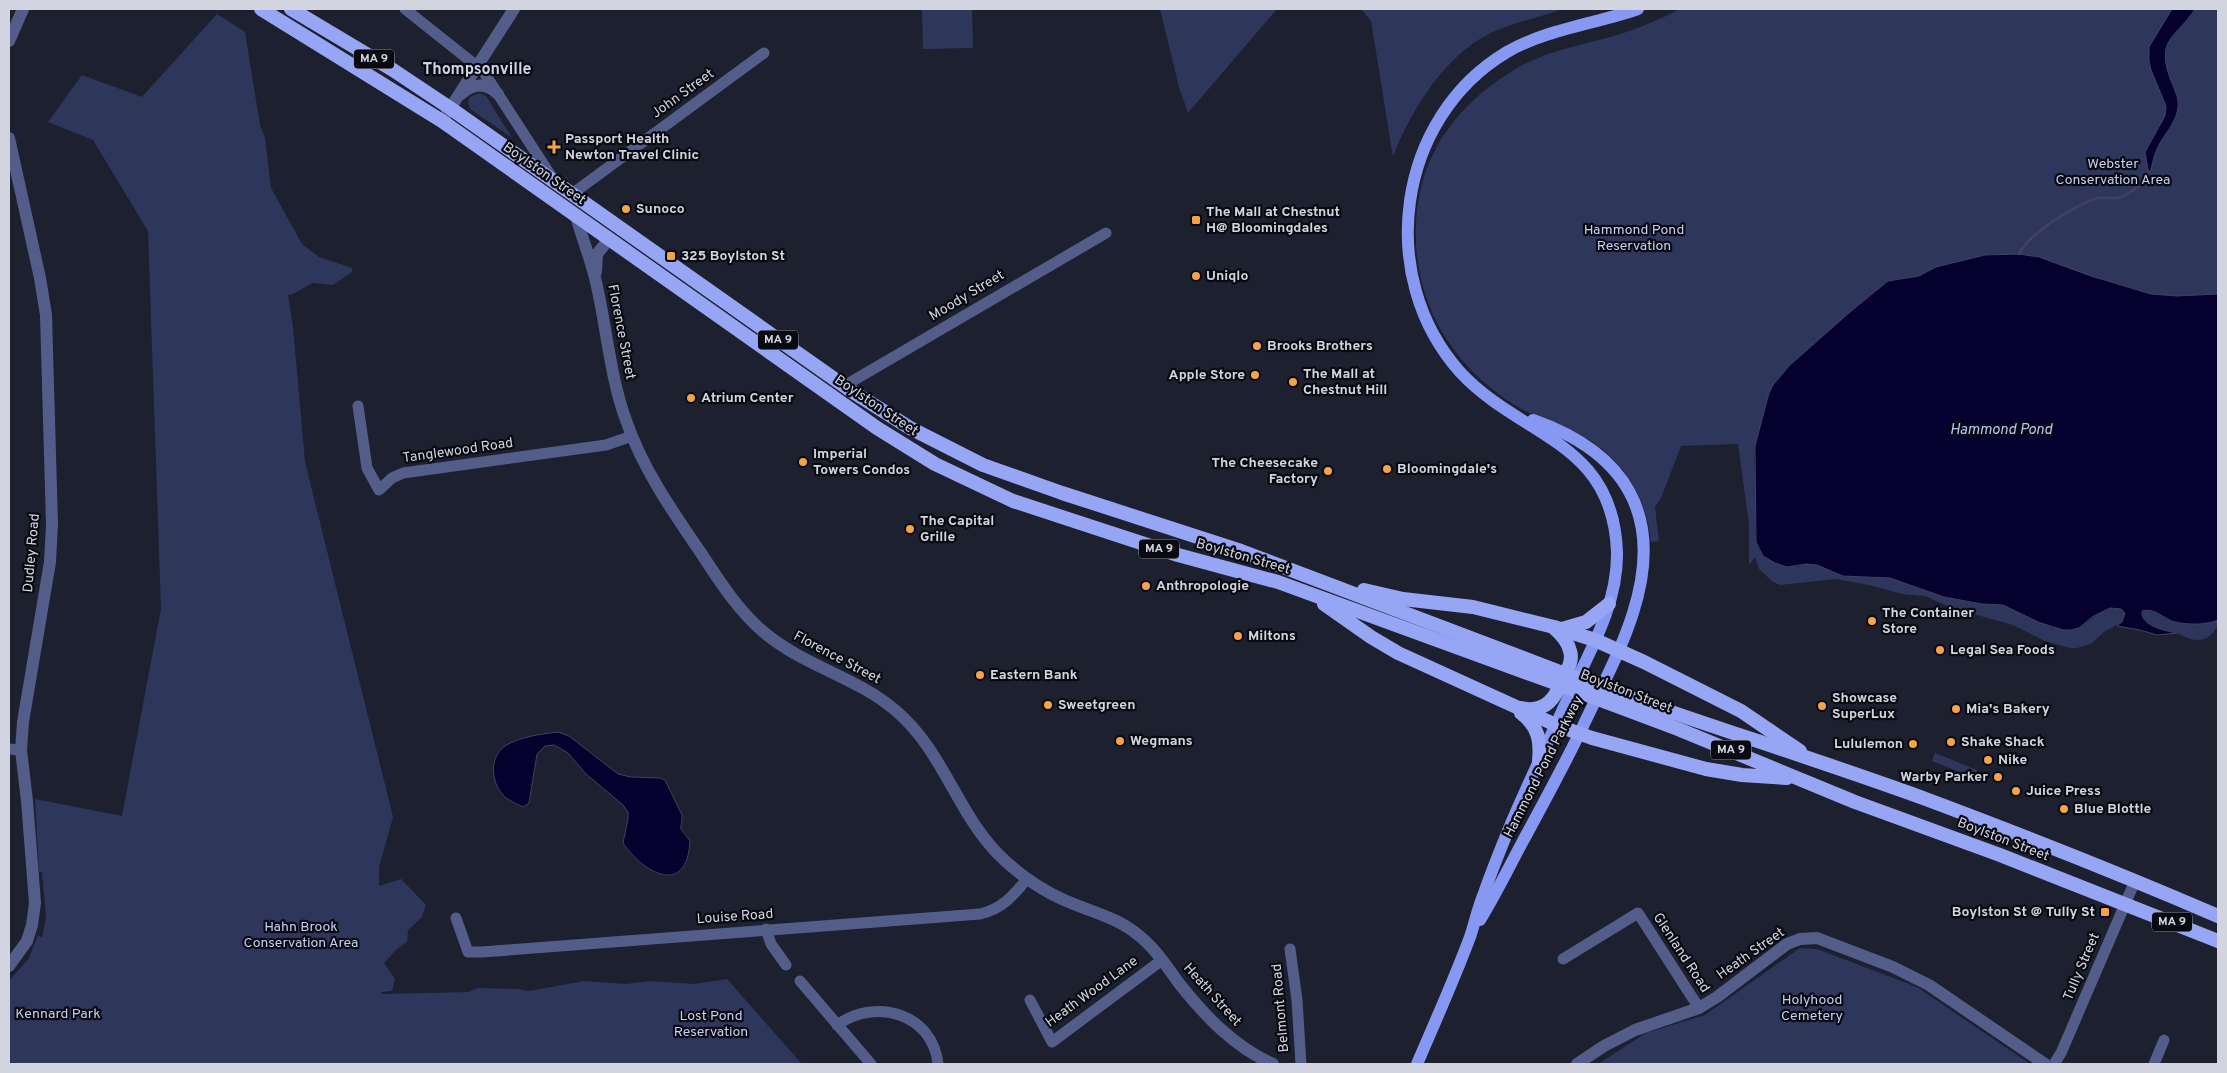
<svg xmlns="http://www.w3.org/2000/svg" width="2227" height="1073" font-family="Overpass,sans-serif">
<style>
.green{fill:#2f365c}
.water{fill:#05002e;stroke:#424063}
.lines{fill:none;stroke-linecap:round;stroke-linejoin:round}
.stream{stroke:#424063;stroke-width:2.5}
.minor{stroke:#545d89;stroke-width:11}
.tertiary{stroke:#545d89;stroke-width:12}
.primary{stroke:#8798f3;stroke-width:12}
.trunk{stroke:#97a6f4;stroke-width:14}
.trunk-bridge{stroke:#97a6f4;stroke-width:14}
.poi-dot{fill:#f6a247;stroke:#090a11;stroke-width:2}
.labels{text-anchor:middle;dominant-baseline:central;stroke-width:4.5;stroke-linejoin:round;paint-order:stroke}
.shield{fill:#090a11;stroke:#9697a1;stroke-width:1}
.shield-label{font-size:12px;font-weight:bold;fill:#d2d4df}
.street-label{font-size:14px;fill:#d2d4df;stroke:#090a11}
.poi-label{font-size:14px;font-weight:bold;fill:#d2d4df;stroke:#090a11;text-anchor:start}
.park-label{font-size:14px;fill:#c5cef2;stroke:#090a11}
.water-label{font-size:15px;font-style:italic;fill:#b7c4f9;stroke:#090a11}
.quarter-label{font-size:16px;font-weight:bold;fill:#ced3e7;stroke:#090a11}
</style>
<rect width="100%" height="100%" fill="#1d202f"/>
<g class="green">
<polygon points="922,9 972,9 973,48 923,49"/>
<polygon points="1160,9 1277,9 1188,113 1179,87"/>
<path d="M1361 9H1563C1540 17 1508 24 1487 35 1444 57 1409 113 1393 157L1371 21Z"/>
<path d="M1680 9H2218V294L2177 296 2151 294 2091 276 2039 257 2008 254 1985 255 1936 267 1920 276 1888 281 1850 312 1789 366 1773 385 1755 446 1754 461 1757 491 1755 534 1759 550 1797 567 1806 563 1817 565 1843 576 1890 578 1944 597 1982 604 2003 605 2053 628H2079L2101 612 2110 608 2122 609 2125 613 2122 622 2104 632 2091 644 2077 648H2070L2045 641 2013 625 1952 608 1925 596 1902 594 1869 585 1836 579 1780 585 1773 582 1759 569 1755 557 1749 565V524L1738 444 1681 446 1661 498 1655 507 1659 541 1651 542C1646 492 1618 452 1573 431 1555 422 1535 417 1518 407 1447 364 1408 293 1417 210 1424 149 1459 105 1509 73 1541 52 1578 46 1614 36 1637 29 1659 20 1680 9Z"/>
<polygon points="217,14 245,32 260,125 265,138 271,188 302,244 319,257 352,268 352,272 333,285 312,283 293,294 288,295 293,327 305,462 393,817 379,867 379,886 401,879 426,905 422,917 408,930 407,942 397,949 384,963 395,979 392,991 381,992 381,994 469,992 478,988 518,989 529,991 584,981 626,984 650,981 693,984 727,979 802,1064 9,1064 9,981 29,958 38,935 42,938 46,918 42,872 39,872 35,799 122,816 161,609 148,231 93,140 48,122 82,75 142,97"/>
<polygon points="479,93 486,96 512,138 470,109 468,102 470,97"/>
<path d="M2145 610C2160 612 2165 619 2175 622 2188 625 2206 625 2218 620V626C2214 631 2211 637 2204 639 2191 643 2186 635 2174 633 2162 630 2146 627 2141 614Z"/>
<polygon points="1935,753 1977,770 1974,778 1932,761"/>
<polygon points="1800,948 1817,949 1917,987 2030,1064 1598,1064 1646,1033 1705,1015"/>
</g>
<g class="water">
<path d="M2172 9H2195C2177 37 2157 38 2169 75 2171 83 2177 92 2178 101 2180 120 2164 133 2157 149 2153 158 2152 167 2149 175L2145 152 2165 116 2166 106 2151 70 2149 61V47Z"/>
<path d="M2019 254 2039 257 2091 276 2151 294 2177 296 2218 294V620C2206 625 2189 625 2175 622 2163 619 2155 607 2142 611 2140 626 2166 631 2177 633L2157 635 2140 630 2117 626 2122 622 2125 613 2121 609 2110 608 2092 617 2079 628 2071 630H2063L2038 622 2003 605 1982 604 1944 597 1890 578 1843 576 1817 565 1806 564 1787 567 1775 563 1763 556 1756 542 1755 446 1769 393 1773 385 1789 366 1850 312 1888 281 1919 276 1936 267 1985 255Z"/>
<path d="M558 732 569 736 618 774 631 777 660 778 665 780 682 815C682 833 676 823 690 841 687 897 644 874 623 843L628 819V812L623 805 586 774 568 753 554 745 545 746 537 754 529 803 523 807C517 804 507 800 503 795 491 782 489 757 505 746 519 737 541 734 558 732Z"/>
</g>
<g class="lines">
<path class="stream" d="M2019 254C2029 233 2072 208 2094 199 2102 196 2109 199 2117 198 2126 197 2147 181 2149 172"/>
<g class="minor">
<polyline points="405,9 483,71 553,179"/>
<polyline points="572,194 764,53"/>
<polyline points="844,386 1106,233"/>
<polyline points="358,406 367,468 379,490 392,478 403,473 606,445 632,436"/>
<polyline points="9,749 21,750"/>
<path d="M456 918 468 952H482L980 914C1002 909 1013 896 1027 879"/>
<polyline points="766,929 771,944 786,965"/>
<polyline points="1290,949 1297,1000 1301,1064"/>
<polyline points="1563,959 1638,913 1699,1008"/>
<polyline points="800,981 871,1064"/>
<polyline points="1030,1000 1052,1042 1162,960"/>
<path d="M837 1025C876 997 933 1014 938 1064"/>
<polyline points="2054,1064 2061,1053 2135,881"/>
<polyline points="2154,1064 2164,1040"/>
</g>
<g class="tertiary">
<polyline points="9,41 23,9"/>
<path d="M461 94C473 83 486 82 498 94"/>
<polyline points="442,121 514,9"/>
<polyline points="9,138 40,278 46,315 52,524 50,562 23,722 21,750 27,801 35,903 32,925 27,941 9,966"/>
<path d="M576 216C582 238 591 260 596 282 607 329 610 378 627 423 644 471 673 512 701 553 720 582 739 612 766 634 805 666 856 677 895 710 943 750 956 811 998 854 1017 873 1040 889 1064 900 1089 911 1116 917 1137 934 1154 947 1166 965 1178 982 1204 1015 1234 1047 1273 1064"/>
<polyline points="596,272 597,254 609,239"/>
<polyline points="1577,1064 1604,1046 1635,1030 1699,1008 1717,997 1787,944 1800,939 1817,938 1893,967 1929,985 2045,1064"/>
</g>
<g class="primary">
<path d="M1480 920C1496 894 1509 867 1523 841 1544 802 1565 764 1584 724 1601 688 1621 651 1633 613 1664 516 1627 453 1533 420"/>
<path d="M1417 1064C1435 1022 1454 980 1470 937 1475 922 1478 907 1484 893 1492 870 1501 848 1510 826 1529 781 1550 738 1570 694 1591 649 1618 603 1617 552 1613 440 1521 438 1460 372 1375 277 1396 118 1507 52 1547 29 1595 24 1638 9"/>
</g>
<g class="trunk">
<polyline points="261,9 442,121 877,428 935,464 1013,501 1178,555 1278,582 1555,683"/>
<polyline points="291,9 393,70 450,108 850,390 910,428 983,465 1062,493 1241,551 1560,672"/>
<polyline points="1364,590 1403,599 1473,607 1554,627 1595,640 1644,662 1741,711 1800,751"/>
<polyline points="1324,604 1371,637 1398,653 1556,725 1592,738 1706,769 1742,775 1787,778"/>
<polyline points="1562,629 1586,622 1609,604"/>
<path d="M1611 691C1714 728 1819 760 1923 798 2022 835 2121 874 2218 916"/>
<polyline points="1606,702 1678,729 1855,802 2000,855 2218,941"/>
<path d="M1521 708C1546 714 1556 697 1564 677 1568 669 1573 660 1570 651 1568 641 1561 634 1554 628"/>
<path d="M1521 713C1538 726 1541 740 1539 761"/>
</g>
<g class="trunk-bridge">
<polyline points="1560,672 1611,691"/>
<polyline points="1555,683 1606,702"/>
</g>
</g>
<g class="poi-dot">
<path d="M551.5 139.5h5v5h5v5h-5v5h-5v-5h-5v-5h5z"/>
<circle cx="626" cy="209" r="5"/>
<rect x="1191" y="215" width="10" height="10" rx="2.5"/>
<rect x="666" y="251" width="10" height="10" rx="2.5"/>
<circle cx="1196" cy="276" r="5"/>
<circle cx="1257" cy="346" r="5"/>
<circle cx="1255" cy="375" r="5"/>
<circle cx="1293" cy="382" r="5"/>
<circle cx="691" cy="398" r="5"/>
<circle cx="803" cy="462" r="5"/>
<circle cx="1387" cy="469" r="5"/>
<circle cx="1328" cy="471" r="5"/>
<circle cx="910" cy="529" r="5"/>
<circle cx="1146" cy="586" r="5"/>
<circle cx="1872" cy="621" r="5"/>
<circle cx="1238" cy="636" r="5"/>
<circle cx="1940" cy="650" r="5"/>
<circle cx="980" cy="675" r="5"/>
<circle cx="1048" cy="705" r="5"/>
<circle cx="1822" cy="706" r="5"/>
<circle cx="1956" cy="709" r="5"/>
<circle cx="1120" cy="741" r="5"/>
<circle cx="1951" cy="742" r="5"/>
<circle cx="1913" cy="744" r="5"/>
<circle cx="1988" cy="760" r="5"/>
<circle cx="1998" cy="777" r="5"/>
<circle cx="2016" cy="791" r="5"/>
<circle cx="2064" cy="809" r="5"/>
<rect x="2100" y="907" width="10" height="10" rx="2.5"/>
</g>
<g class="labels">
<g class="shield">
<rect x="354" y="49.5" width="40" height="19" rx="4"/>
<rect x="758" y="330.5" width="40" height="19" rx="4"/>
<rect x="1139" y="539.5" width="40" height="19" rx="4"/>
<rect x="1711" y="740.5" width="40" height="19" rx="4"/>
<rect x="2152" y="912.5" width="40" height="19" rx="4"/>
</g>
<g class="shield-label">
<text x="374" y="59">MA 9</text>
<text x="778" y="340">MA 9</text>
<text x="1159" y="549">MA 9</text>
<text x="1731" y="750">MA 9</text>
<text x="2172" y="922">MA 9</text>
</g>
<g class="street-label">
<text transform="translate(683 94) rotate(-36)">John Street</text>
<text transform="translate(544 174) rotate(35)">Boylston Street</text>
<text transform="translate(967 296) rotate(-31)">Moody Street</text>
<text transform="translate(621 332) rotate(79)">Florence Street</text>
<text transform="translate(876 406) rotate(34)">Boylston Street</text>
<text transform="translate(458 451) rotate(-8)">Tanglewood Road</text>
<text transform="translate(32 553) rotate(-85)">Dudley Road</text>
<text transform="translate(1243 557) rotate(16)">Boylston Street</text>
<text transform="translate(837 658) rotate(28)">Florence Street</text>
<text transform="translate(1626 692) rotate(21)">Boylston Street</text>
<text transform="translate(1544 767) rotate(-63)">Hammond Pond Parkway</text>
<text transform="translate(2003 840) rotate(21)">Boylston Street</text>
<text transform="translate(735 917) rotate(-4)">Louise Road</text>
<text transform="translate(1681 953) rotate(57)">Glenland Road</text>
<text transform="translate(1751 954) rotate(-35)">Heath Street</text>
<text transform="translate(2082 967) rotate(-67)">Tully Street</text>
<text transform="translate(1092 992) rotate(-36)">Heath Wood Lane</text>
<text transform="translate(1212 995) rotate(48)">Heath Street</text>
<text transform="translate(1281 1008) rotate(-95)">Belmont Road</text>
</g>
<g class="poi-label">
<text x="565" y="139">Passport Health<tspan x="565" dy="16">Newton Travel Clinic</tspan></text>
<text x="636" y="209">Sunoco</text>
<text x="1206" y="212">The Mall at Chestnut<tspan x="1206" dy="16">H@ Bloomingdales</tspan></text>
<text x="681" y="256">325 Boylston St</text>
<text x="1206" y="276">Uniqlo</text>
<text x="1267" y="346">Brooks Brothers</text>
<text x="1303" y="374">The Mall at<tspan x="1303" dy="16">Chestnut Hill</tspan></text>
<text x="1245" y="375" text-anchor="end">Apple Store</text>
<text x="701" y="398">Atrium Center</text>
<text x="813" y="454">Imperial<tspan x="813" dy="16">Towers Condos</tspan></text>
<text x="1318" y="463" text-anchor="end">The Cheesecake<tspan x="1318" dy="16">Factory</tspan></text>
<text x="1397" y="469">Bloomingdale's</text>
<text x="920" y="521">The Capital<tspan x="920" dy="16">Grille</tspan></text>
<text x="1156" y="586">Anthropologie</text>
<text x="1882" y="613">The Container<tspan x="1882" dy="16">Store</tspan></text>
<text x="1248" y="636">Miltons</text>
<text x="1950" y="650">Legal Sea Foods</text>
<text x="990" y="675">Eastern Bank</text>
<text x="1832" y="698">Showcase<tspan x="1832" dy="16">SuperLux</tspan></text>
<text x="1058" y="705">Sweetgreen</text>
<text x="1966" y="709">Mia's Bakery</text>
<text x="1130" y="741">Wegmans</text>
<text x="1961" y="742">Shake Shack</text>
<text x="1903" y="744" text-anchor="end">Lululemon</text>
<text x="1998" y="760">Nike</text>
<text x="1988" y="777" text-anchor="end">Warby Parker</text>
<text x="2026" y="791">Juice Press</text>
<text x="2074" y="809">Blue Blottle</text>
<text x="2095" y="912" text-anchor="end">Boylston St @ Tully St</text>
</g>
<g class="park-label">
<text x="2113" y="164">Webster<tspan x="2113" dy="16">Conservation Area</tspan></text>
<text x="1634" y="230">Hammond Pond<tspan x="1634" dy="16">Reservation</tspan></text>
<text x="301" y="927">Hahn Brook<tspan x="301" dy="16">Conservation Area</tspan></text>
<text x="1812" y="1000">Holyhood<tspan x="1812" dy="16">Cemetery</tspan></text>
<text x="58" y="1014">Kennard Park</text>
<text x="711" y="1016">Lost Pond<tspan x="711" dy="16">Reservation</tspan></text>
</g>
<g class="water-label">
<text x="2001" y="430">Hammond Pond</text>
</g>
<g class="quarter-label">
<text x="477" y="70">Thompsonville</text>
</g>
</g>
<rect width="2227" height="1073" fill="none" stroke="#d2d4df" stroke-width="20"/>
</svg>
